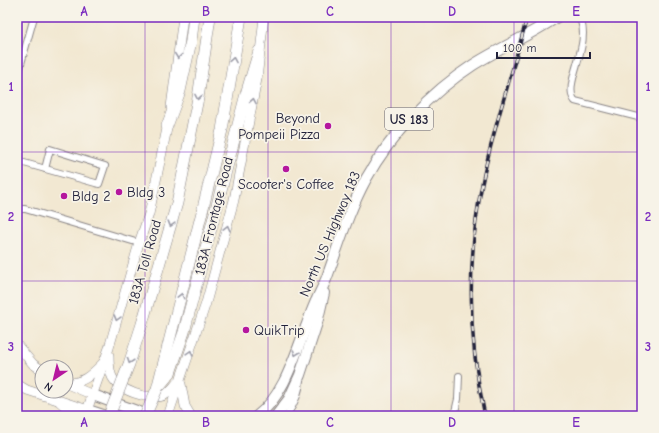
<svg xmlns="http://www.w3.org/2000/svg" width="659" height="433" font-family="'Comic Neue',sans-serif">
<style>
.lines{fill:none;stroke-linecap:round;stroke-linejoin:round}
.street-casing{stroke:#8a8586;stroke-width:8}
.secondary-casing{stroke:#8a8586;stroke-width:10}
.primary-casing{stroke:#8a8586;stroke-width:12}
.highway-casing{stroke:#8a8586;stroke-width:12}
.street{stroke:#fff;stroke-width:6}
.secondary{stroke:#fff;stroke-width:9}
.primary{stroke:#fff;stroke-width:10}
.highway{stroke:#fff;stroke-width:11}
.rail-casing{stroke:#22223b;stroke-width:3.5}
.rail{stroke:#f7f3e8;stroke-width:2;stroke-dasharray:6;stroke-linecap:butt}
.highway-bridge-casing{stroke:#8a8586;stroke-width:12;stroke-linecap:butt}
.highway-bridge{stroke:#fff;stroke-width:11}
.oneway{stroke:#9c9ca7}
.grid{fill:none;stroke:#7b2cbf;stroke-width:1;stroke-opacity:0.55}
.poi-dot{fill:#b5179e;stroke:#f7f3e8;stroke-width:1.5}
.labels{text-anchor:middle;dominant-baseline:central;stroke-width:3.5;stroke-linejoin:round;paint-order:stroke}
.shield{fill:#f7f3e8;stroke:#62616f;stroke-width:1}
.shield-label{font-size:13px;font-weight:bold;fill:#22223b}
.poi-label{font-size:14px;fill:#22223b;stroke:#f7f3e8;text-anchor:start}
.street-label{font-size:14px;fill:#22223b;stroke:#f7f3e8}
.neatline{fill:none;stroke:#7b2cbf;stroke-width:1.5}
.grid-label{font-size:13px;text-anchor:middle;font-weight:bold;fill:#7b2cbf}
</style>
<rect width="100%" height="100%" fill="#f7f3e8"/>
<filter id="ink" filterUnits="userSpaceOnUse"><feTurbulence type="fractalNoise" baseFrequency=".025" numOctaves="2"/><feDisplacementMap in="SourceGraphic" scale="8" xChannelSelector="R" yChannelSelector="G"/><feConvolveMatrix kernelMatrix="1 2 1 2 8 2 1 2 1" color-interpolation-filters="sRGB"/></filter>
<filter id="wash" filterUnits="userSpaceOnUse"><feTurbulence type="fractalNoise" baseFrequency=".012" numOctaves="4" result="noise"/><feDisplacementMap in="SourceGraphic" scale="16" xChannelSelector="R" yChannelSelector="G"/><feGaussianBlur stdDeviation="0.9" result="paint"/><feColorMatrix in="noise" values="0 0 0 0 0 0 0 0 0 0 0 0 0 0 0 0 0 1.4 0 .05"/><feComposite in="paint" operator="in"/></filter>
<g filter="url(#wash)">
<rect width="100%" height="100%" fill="#f2e8d2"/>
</g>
<g filter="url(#ink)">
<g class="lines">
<defs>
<g id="street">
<path d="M579 17C594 43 561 85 575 101L642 118"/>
<polyline points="17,78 34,17"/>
<polyline points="17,161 99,184 105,166 50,149 45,169"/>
<polyline points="17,209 25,209 139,243"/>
<path d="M286 416C294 405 300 393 300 379"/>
<polyline points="454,416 458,399 459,376"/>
</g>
<g id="secondary">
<polyline points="171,107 183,17"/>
<polyline points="17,345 33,364 42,370"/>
<path d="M109 355C109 361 109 368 111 374 115 390 151 402 165 395 170 392 174 386 178 382"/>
<path d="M66 383C83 384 92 374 103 363"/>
<polyline points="17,384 27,390 88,410"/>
<polyline points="67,384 93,395"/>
<polyline points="181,384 185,406 191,416"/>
<polyline points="60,402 67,408 71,416"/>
<polyline points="85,416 109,348 139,243 149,214 169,119"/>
<polyline points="168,416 206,303 234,200 257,79 264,17"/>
</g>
<g id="primary">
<polyline points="93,395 150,416"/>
<polyline points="88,410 106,416"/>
<path d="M257 416C284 396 295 355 307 324 310 316 313 307 317 299 320 292 324 285 327 277 339 244 349 210 366 179 391 134 430 93 473 65 500 48 530 35 557 17"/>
<polyline points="276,416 289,399 300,375 317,323 324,293"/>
</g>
<g id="highway">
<polyline points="167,126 180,91 191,41 194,17"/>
<polyline points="142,324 177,203 198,98 210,17"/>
<polyline points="160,385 170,373 184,332 246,94 259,51"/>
<polyline points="157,389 202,212 222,130 241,17"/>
</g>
</defs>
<use href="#street" class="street-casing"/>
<use href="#secondary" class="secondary-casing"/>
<use href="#primary" class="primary-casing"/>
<use href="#highway" class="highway-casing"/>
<use href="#street" class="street"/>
<use href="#secondary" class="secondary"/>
<use href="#primary" class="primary"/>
<use href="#highway" class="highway"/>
<defs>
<path id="rail" d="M485 416C468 340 467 260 482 184 493 127 513 73 527 17"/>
</defs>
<use href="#rail" class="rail-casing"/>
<use href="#rail" class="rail"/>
<defs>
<g id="highway-bridge">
<polyline points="109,416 129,364 142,324"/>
<polyline points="145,416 157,389"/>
</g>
</defs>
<use href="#highway-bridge" class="highway-bridge-casing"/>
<use href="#highway-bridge" class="highway-bridge"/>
</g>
<defs><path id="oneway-chevron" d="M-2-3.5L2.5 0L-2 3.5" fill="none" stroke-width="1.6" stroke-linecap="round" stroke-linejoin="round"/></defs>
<g class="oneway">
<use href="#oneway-chevron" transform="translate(178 56) rotate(98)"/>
<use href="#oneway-chevron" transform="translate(233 60) rotate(-80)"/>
<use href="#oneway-chevron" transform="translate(198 97) rotate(100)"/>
<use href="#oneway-chevron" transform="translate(253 101) rotate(-80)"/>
<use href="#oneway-chevron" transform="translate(171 224) rotate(106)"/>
<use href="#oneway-chevron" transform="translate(227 228) rotate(-76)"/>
<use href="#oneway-chevron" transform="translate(181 296) rotate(-76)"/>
<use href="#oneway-chevron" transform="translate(117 318) rotate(106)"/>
<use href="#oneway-chevron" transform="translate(190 353) rotate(-72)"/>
<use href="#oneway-chevron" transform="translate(296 353) rotate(109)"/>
<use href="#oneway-chevron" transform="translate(130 361) rotate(109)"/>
</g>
</g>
<path class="grid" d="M145 17V416M268 17V416M391 17V416M514 17V416M17 152H642M17 281H642"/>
<g class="poi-dot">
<circle cx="328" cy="126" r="4"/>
<circle cx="286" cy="169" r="4"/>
<circle cx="119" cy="192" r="4"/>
<circle cx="64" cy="196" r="4"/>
<circle cx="246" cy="330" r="4"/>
</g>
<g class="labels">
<rect class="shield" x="385" y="108" width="48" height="22" rx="3"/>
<g class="shield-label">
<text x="409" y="119">US 183</text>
</g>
<g class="poi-label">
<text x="320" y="118" text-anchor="end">Beyond<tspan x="320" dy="16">Pompeii Pizza</tspan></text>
<text x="286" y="184" text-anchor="middle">Scooter's Coffee</text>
<text x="127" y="192">Bldg 3</text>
<text x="72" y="196">Bldg 2</text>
<text x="254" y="330">QuikTrip</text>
</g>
<g class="street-label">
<text transform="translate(214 216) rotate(-76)">183A Frontage Road</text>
<text transform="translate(330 234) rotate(-67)">North US Highway 183</text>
<text transform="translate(145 262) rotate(-74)">183A Toll Road</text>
</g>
</g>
<rect width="659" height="433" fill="none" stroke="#f7f3e8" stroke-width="44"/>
<g transform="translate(54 379) rotate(215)"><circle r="19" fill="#f7f3e8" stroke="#a29fa3"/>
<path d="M0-3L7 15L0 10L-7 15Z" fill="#b5179e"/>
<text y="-6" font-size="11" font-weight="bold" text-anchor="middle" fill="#22223b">N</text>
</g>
<path d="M497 52v6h93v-6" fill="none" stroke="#22223b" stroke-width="2"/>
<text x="503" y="52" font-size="12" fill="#22223b" stroke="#f7f3e8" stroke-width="3" paint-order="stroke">100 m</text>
<rect x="22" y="22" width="615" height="389" class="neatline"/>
<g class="grid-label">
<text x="84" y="16">A</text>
<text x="206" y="16">B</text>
<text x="330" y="16">C</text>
<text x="452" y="16">D</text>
<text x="576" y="16">E</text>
<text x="11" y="91">1</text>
<text x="648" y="91">1</text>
<text x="11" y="221">2</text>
<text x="648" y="221">2</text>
<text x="11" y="351">3</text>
<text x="648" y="351">3</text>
<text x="84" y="427">A</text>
<text x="206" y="427">B</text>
<text x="330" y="427">C</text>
<text x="452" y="427">D</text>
<text x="576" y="427">E</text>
</g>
</svg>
